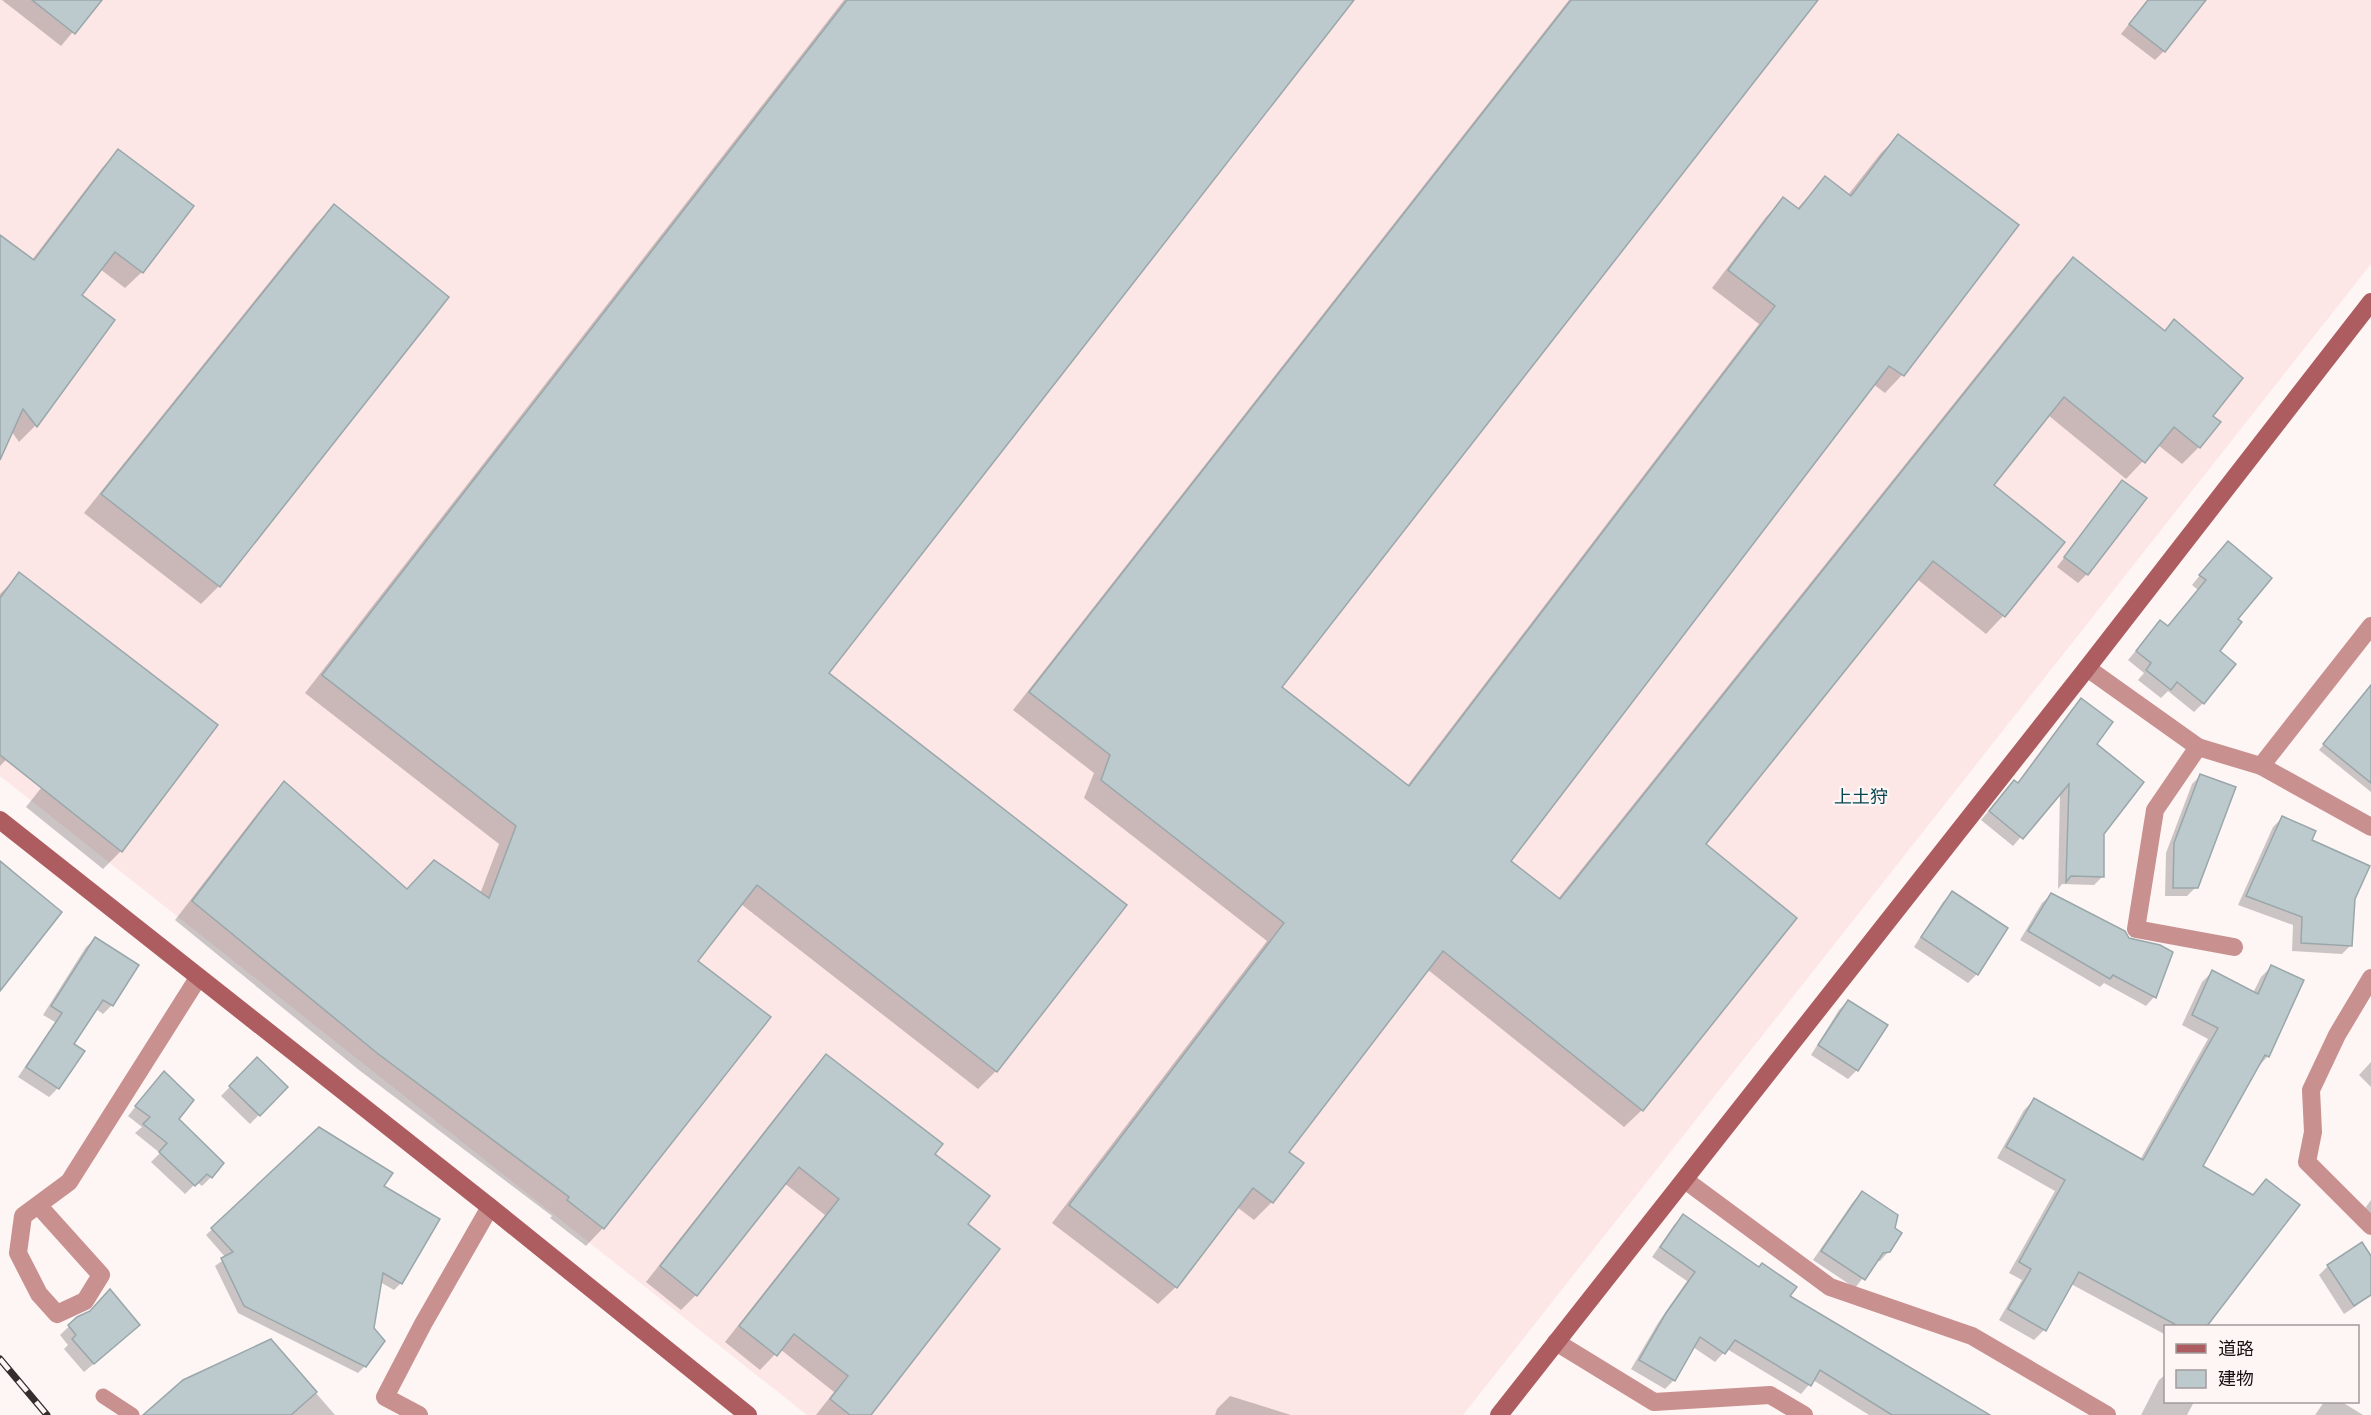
<svg xmlns="http://www.w3.org/2000/svg" width="2371" height="1415" font-family="Quicksand,'Noto Sans JP',sans-serif">
<style>
.built{fill:#fde6e6}
.shadow{fill:#0003}
.building{fill:#bccacd;stroke:#9aa7aa;stroke-width:1.5}
.lines{fill:none;stroke-linecap:round;stroke-linejoin:round}
.lane{stroke:#c99090;stroke-width:15}
.street{stroke:#c99090;stroke-width:18}
.secondary{stroke:#ad5c5f;stroke-width:18}
.rail-casing{stroke:#342e2e;stroke-width:7}
.rail{stroke:#fef6f5;stroke-width:4.5;stroke-dasharray:14;stroke-linecap:butt}
.labels{text-anchor:middle;dominant-baseline:central;stroke-width:4.5;stroke-linejoin:round;paint-order:stroke}
.quarter-label{font-size:18px;fill:#05444f;stroke:#fef6f5}
</style>
<rect width="100%" height="100%" fill="#fef6f5"/>
<polygon class="built" points="0,0 2371,0 2371,264 1463,1415 807,1415 0,776"/>
<g class="shadow">
<polygon points="2,0 100,0 61,46"/>
<polygon points="844,0 1349,0 827,673 1125,905 996,1071 978,1089 741,904 696,961 603,1228 586,1246 550,1218 552,1216 359,1070 175,920 267,801 284,783 407,890 480,894 499,844 305,693"/>
<polygon points="1569,0 1817,0 1280,687 1407,786 1759,324 1712,288 1766,217 1783,199 1797,209 1825,178 1848,195 1881,153 1898,136 2016,225 1902,375 1885,393 1873,384 1509,861 1557,900 2055,277 2073,259 2163,332 2174,321 2211,416 2199,447 2182,464 2158,445 2126,479 2048,415 1992,485 2063,542 2003,616 1986,634 1917,579 1704,845 1642,1110 1624,1127 1427,969 1287,1152 1272,1202 1254,1220 1237,1207 1176,1287 1158,1304 1052,1223 1267,941 1084,798 1094,773 1013,710"/>
<polygon points="2148,0 2189,0 2164,51 2155,60 2121,34"/>
<polygon points="118,151 142,272 125,288 100,269 80,296 113,321 35,426 19,442 12,432 0,443 0,243 32,260 102,168"/>
<polygon points="334,206 219,586 201,604 84,513 316,224"/>
<polygon points="2122,481 2087,574 2078,583 2057,567"/>
<polygon points="2219,552 2236,619 2218,651 2203,703 2194,712 2168,691 2161,698 2138,680 2144,673 2128,660 2160,622 2167,627 2198,590 2192,585"/>
<polygon points="20,574 216,726 121,851 103,869 26,807 96,719 68,695 0,766 0,594"/>
<polygon points="2371,686 2371,792 2319,750"/>
<polygon points="2081,700 2095,744 2103,833 2103,876 2094,885 2062,884 2058,889 2060,792 2013,846 1981,820 2005,791 2017,784 2072,709"/>
<polygon points="2201,775 2196,887 2187,896 2165,896 2166,853 2192,784"/>
<polygon points="2282,818 2310,841 2353,898 2351,945 2342,954 2292,951 2293,925 2238,905 2273,827"/>
<polygon points="0,860 12,870 0,988"/>
<polygon points="1952,893 1977,974 1968,983 1914,947 1943,902"/>
<polygon points="2051,895 2128,939 2154,997 2146,1006 2104,983 2100,987 2020,940 2042,903"/>
<polygon points="95,939 112,1005 103,1014 96,1009 72,1045 83,1052 58,1088 49,1097 18,1077 55,1022 43,1015 86,947"/>
<polygon points="2271,967 2268,1056 2258,1067 2201,1167 2252,1196 2266,1181 2298,1205 2205,1326 2166,1326 2166,1335 2071,1284 2044,1330 2034,1340 1999,1320 2022,1280 2009,1273 2055,1191 1997,1158 2024,1110 2034,1100 2140,1160 2208,1039 2182,1025 2202,982 2212,972 2253,993 2261,977"/>
<polygon points="1848,1001 1857,1070 1848,1079 1811,1055 1839,1010"/>
<polygon points="827,1056 966,1224 869,1415 816,1415 834,1392 780,1349 760,1370 725,1342 825,1215 784,1183 696,1295 681,1310 646,1282 811,1072"/>
<polygon points="2371,1062 2371,1087 2359,1075"/>
<polygon points="248,1068 286,1087 250,1124 221,1096"/>
<polygon points="155,1082 211,1177 202,1186 197,1182 185,1194 151,1162 160,1153 135,1133 142,1127 128,1116"/>
<polygon points="319,1129 382,1187 401,1283 394,1290 380,1282 365,1366 358,1373 238,1313 215,1266 226,1258 206,1235"/>
<polygon points="1862,1193 1889,1251 1880,1261 1876,1261 1855,1288 1813,1260 1853,1202"/>
<polygon points="2371,1200 2371,1217 2363,1211"/>
<polygon points="1683,1216 1788,1297 1958,1415 1869,1415 1813,1380 1801,1394 1727,1349 1715,1362 1693,1347 1674,1380 1665,1389 1631,1369 1658,1323 1687,1281 1652,1257 1674,1225"/>
<polygon points="2371,1259 2371,1290 2356,1306 2344,1314 2319,1275 2328,1266"/>
<polygon points="78,1318 130,1333 84,1372 64,1349 68,1345 60,1335"/>
<polygon points="271,1341 335,1415 146,1415"/>
<polygon points="2166,1374 2166,1402 2194,1402 2187,1415 2141,1415 2159,1380"/>
<polygon points="1230,1396 1291,1415 1215,1415 1217,1409"/>
<polygon points="2324,1402 2342,1402 2363,1415 2315,1415"/>
</g>
<g class="building">
<polygon points="32,0 102,0 75,34"/>
<polygon points="847,0 1354,0 829,673 1127,905 997,1072 757,885 698,961 771,1017 604,1229 567,1200 569,1197 377,1053 192,901 284,781 407,889 434,860 489,898 516,826 322,675"/>
<polygon points="1571,0 1818,0 1282,687 1409,786 1775,306 1728,270 1783,197 1799,209 1825,176 1851,196 1898,134 2019,225 1904,376 1889,366 1511,861 1560,899 2073,257 2165,331 2174,319 2243,378 2213,416 2221,422 2200,448 2174,427 2145,463 2064,397 1994,485 2065,542 2005,617 1933,561 1706,844 1797,918 1643,1111 1443,951 1289,1152 1304,1163 1273,1203 1253,1188 1177,1288 1069,1205 1284,923 1101,780 1110,755 1029,692"/>
<polygon points="2148,0 2206,0 2165,52 2129,24"/>
<polygon points="118,149 194,206 143,273 115,252 82,295 115,320 37,427 23,409 0,460 0,235 34,260"/>
<polygon points="334,204 449,297 220,587 101,494"/>
<polygon points="2122,480 2147,498 2088,575 2064,557"/>
<polygon points="2228,541 2272,578 2238,619 2242,622 2220,651 2236,664 2204,704 2177,682 2171,690 2146,670 2151,663 2136,651 2160,620 2168,626 2206,580 2199,575"/>
<polygon points="19,572 218,725 122,852 0,755 0,598"/>
<polygon points="2371,685 2371,783 2323,744"/>
<polygon points="2081,698 2113,722 2097,744 2144,782 2104,834 2104,877 2071,876 2066,882 2069,784 2023,839 1989,811 2014,780 2018,783"/>
<polygon points="2200,774 2236,787 2198,888 2173,888 2174,843"/>
<polygon points="2282,816 2316,831 2312,840 2370,866 2355,899 2352,946 2301,943 2302,917 2246,896"/>
<polygon points="0,861 62,912 0,991"/>
<polygon points="1952,891 2008,928 1978,975 1921,937"/>
<polygon points="2051,893 2125,931 2129,938 2160,945 2173,952 2156,998 2113,975 2110,979 2028,931"/>
<polygon points="95,937 139,965 113,1006 103,1000 74,1044 85,1051 59,1089 26,1067 62,1013 51,1006"/>
<polygon points="2271,965 2304,980 2269,1057 2265,1055 2203,1166 2253,1195 2266,1179 2300,1205 2207,1326 2178,1326 2079,1272 2046,1331 2008,1309 2031,1269 2019,1262 2065,1180 2006,1147 2034,1098 2143,1160 2218,1028 2192,1015 2212,970 2258,994"/>
<polygon points="1848,1000 1888,1025 1858,1071 1818,1045"/>
<polygon points="826,1054 943,1144 935,1154 990,1196 968,1224 1000,1249 871,1415 850,1415 830,1399 848,1376 794,1334 777,1356 739,1326 839,1199 799,1167 697,1296 660,1266"/>
<polygon points="257,1057 288,1087 260,1116 229,1086"/>
<polygon points="164,1071 194,1100 179,1119 224,1163 212,1178 207,1174 195,1186 159,1152 167,1143 143,1124 150,1117 135,1106"/>
<polygon points="319,1127 393,1173 384,1186 440,1219 402,1284 383,1273 374,1328 385,1341 366,1367 244,1306 221,1258 233,1252 211,1228"/>
<polygon points="1862,1191 1898,1215 1895,1228 1902,1233 1890,1252 1883,1253 1865,1280 1821,1251"/>
<polygon points="1683,1214 1759,1267 1762,1263 1797,1287 1790,1296 1990,1415 1892,1415 1820,1370 1811,1386 1735,1340 1725,1354 1700,1337 1675,1381 1639,1360 1666,1313 1695,1272 1660,1247"/>
<polygon points="2362,1242 2371,1256 2371,1295 2354,1306 2327,1265"/>
<polygon points="110,1289 140,1325 94,1364 72,1339 76,1335 68,1325 77,1317 90,1311"/>
<polygon points="271,1339 317,1392 291,1415 143,1415 183,1380"/>
</g>
<g class="lines">
<polyline class="lane" points="103,1396 132,1415"/>
<g class="street">
<polyline points="2087,668 2198,747 2261,766 2371,827"/>
<polyline points="2198,747 2155,810 2136,929 2234,947"/>
<polyline points="2261,766 2371,626"/>
<polyline points="2371,978 2337,1035 2311,1090 2313,1132 2307,1162 2371,1226"/>
<polyline points="1685,1180 1830,1287 1972,1336 2107,1415"/>
<polyline points="38,1205 101,1275 85,1301 57,1314 39,1294 18,1253 23,1216 69,1182 198,978"/>
<polyline points="1556,1342 1654,1402 1770,1395 1804,1415"/>
<polyline points="419,1415 385,1397 423,1324 490,1207"/>
</g>
<g class="secondary">
<polyline points="0,820 490,1207 748,1415"/>
<polyline points="1499,1415 2087,668 2371,302"/>
</g>
<defs>
<polyline id="rail" points="0,1359 47,1415"/>
</defs>
<use href="#rail" class="rail-casing"/>
<use href="#rail" class="rail"/>
</g>
<g class="labels">
<g class="quarter-label">
<text x="1861" y="796">上土狩</text>
</g>
</g>
<rect x="2164" y="1325" width="195" height="78" fill="#fef6f5" stroke="#a29b9b" stroke-width="1.5"/>
<rect x="2176" y="1344" width="30" height="9" fill="#ad5c5f" stroke="#a29b9b" stroke-width="1.5"/>
<text x="2218" y="1355" font-size="18" fill="#181313">道路</text>
<rect x="2176" y="1370" width="30" height="18" fill="#bccacd" stroke="#a29b9b" stroke-width="1.5"/>
<text x="2218" y="1385" font-size="18" fill="#181313">建物</text>
</svg>
